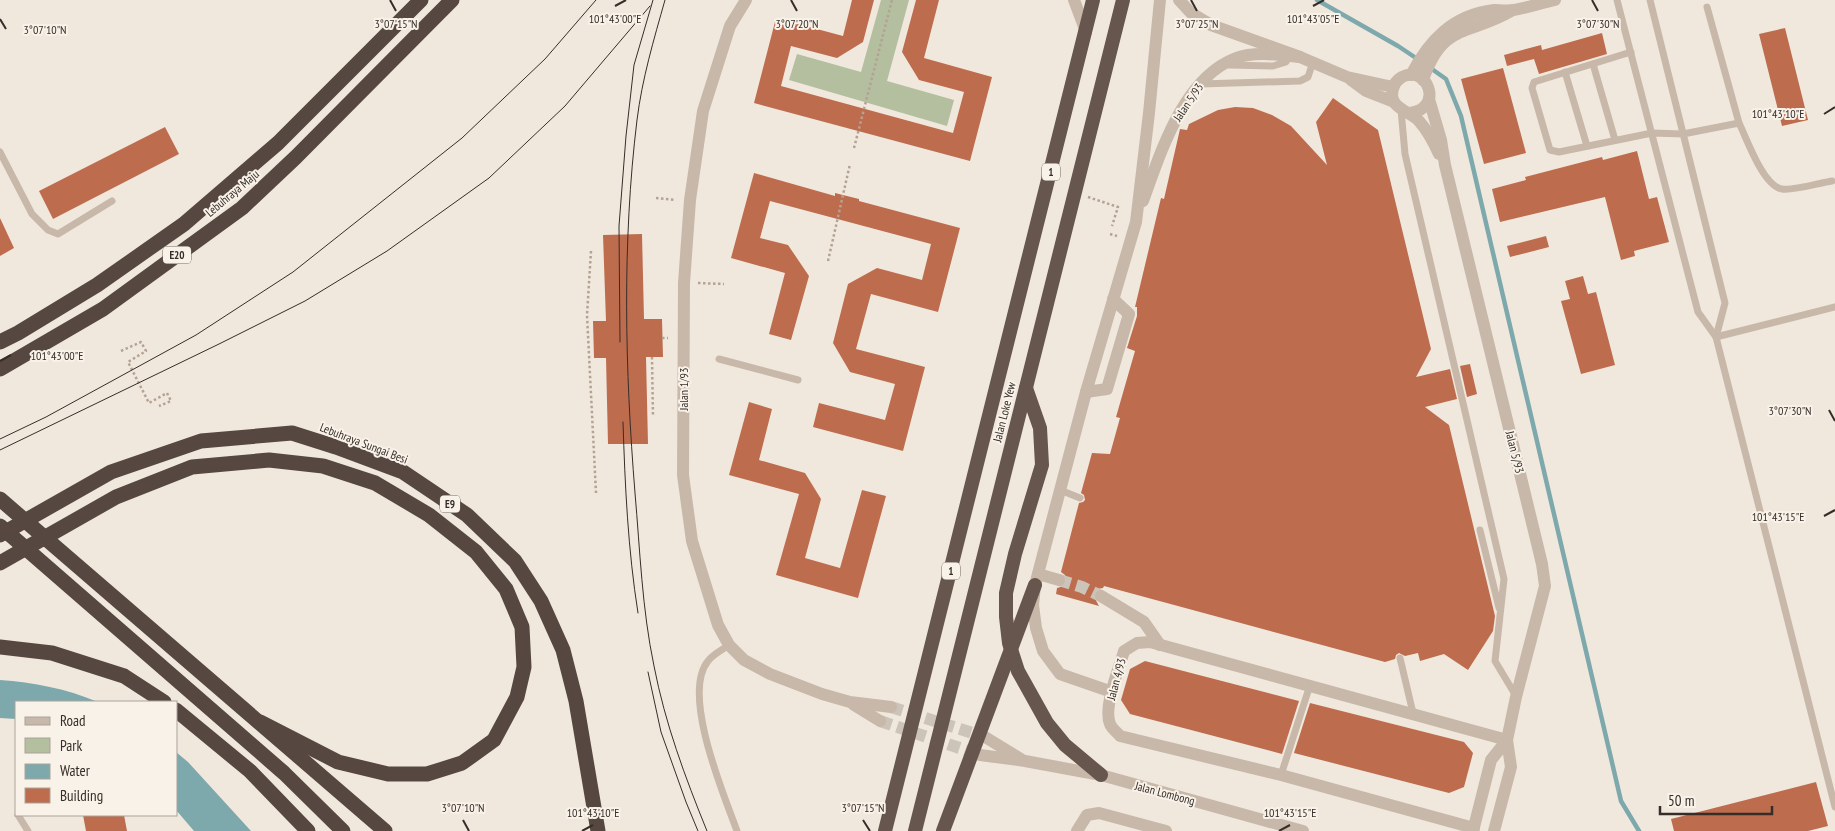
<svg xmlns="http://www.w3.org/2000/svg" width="1835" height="831" font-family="'PT Sans Narrow',sans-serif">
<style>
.green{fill:#b3bf9e}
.water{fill:#7ea9ac}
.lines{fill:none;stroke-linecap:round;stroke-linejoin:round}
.stream{stroke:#7ea9ac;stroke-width:4.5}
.building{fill:#be6c4e}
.minor-tunnel{stroke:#ccc3b9;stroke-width:12;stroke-dasharray:12 6;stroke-linecap:butt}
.tertiary-tunnel{stroke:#ccc3b9;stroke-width:12;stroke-dasharray:12 6;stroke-linecap:butt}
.path{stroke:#b4a294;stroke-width:2.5;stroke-dasharray:2.5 2.5;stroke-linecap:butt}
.service{stroke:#c8b8aa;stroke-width:7}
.minor{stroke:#c8b8aa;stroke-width:12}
.tertiary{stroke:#c8b8aa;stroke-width:12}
.trunk{stroke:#66564e;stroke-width:14}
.motorway{stroke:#564840;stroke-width:15}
.tram{stroke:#362d29;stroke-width:1}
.ticks{fill:none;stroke:#362d29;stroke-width:2}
.labels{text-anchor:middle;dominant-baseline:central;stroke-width:4;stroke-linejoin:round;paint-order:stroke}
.shield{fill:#f8f2e9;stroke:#706863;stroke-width:1}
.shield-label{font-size:11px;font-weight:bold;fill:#362d29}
.street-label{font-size:12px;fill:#362d29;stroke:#f8f2e9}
.ticks-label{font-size:12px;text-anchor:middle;fill:#362d29;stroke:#f8f2e9;stroke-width:4;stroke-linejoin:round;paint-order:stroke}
</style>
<rect width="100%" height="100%" fill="#f1e8dd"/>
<polygon class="green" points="881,0 909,0 887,81 954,100 947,126 789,80 797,54 861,72"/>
<g class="water">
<path d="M0 680C33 682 67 689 98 702H16V719L0 718Z"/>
<polygon points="176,752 188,762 251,831 194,831 176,810"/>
</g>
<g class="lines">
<g class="stream">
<polyline points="1317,0 1398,46 1419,60"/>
<polyline points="1429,67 1446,79 1461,116 1621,801 1639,831"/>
</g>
</g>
<g class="building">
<polygon points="852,0 874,0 863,42 837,58 791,46 781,86 953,133 964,92 919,80 902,52 916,0 939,0 924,58 992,77 970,161 754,103 776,18 843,36"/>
<polygon points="1785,28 1808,120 1782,126 1759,34"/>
<polygon points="1602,33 1607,54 1539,74 1534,59 1507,66 1504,55 1541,45 1542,50"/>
<polygon points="1503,68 1526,153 1484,164 1461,79"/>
<polygon points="1333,98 1378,130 1431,349 1416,377 1450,369 1457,399 1425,407 1449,425 1495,616 1493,631 1468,670 1444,654 1420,661 1418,653 1405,656 1399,653 1396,655 1395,659 1385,662 1104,586 1103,588 1097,589 1093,595 1099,606 1056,594 1057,588 1064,586 1067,582 1065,575 1061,572 1079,503 1083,502 1085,500 1084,495 1081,493 1092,453 1110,454 1120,418 1116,417 1135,351 1127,348 1137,316 1137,307 1135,307 1161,198 1164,199 1180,129 1187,130 1189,124 1218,110 1235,107 1253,108 1272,115 1291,126 1327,165 1316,122"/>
<polygon points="165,127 179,154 53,219 39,191"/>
<polygon points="1637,151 1649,199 1657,197 1669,242 1634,251 1635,256 1621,260 1605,197 1500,222 1492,189 1526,180 1525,177 1602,157 1603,160"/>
<polygon points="754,173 835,196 835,193 859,199 859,201 960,228 938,312 871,294 856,349 925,367 903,451 813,427 819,403 885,420 895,384 850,372 833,343 848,284 877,268 922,280 931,244 770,201 760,238 788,245 809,276 791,340 769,334 785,273 731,258"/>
<polygon points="0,218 14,248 0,256"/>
<polygon points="642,234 644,319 662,319 663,357 646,357 648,444 608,444 606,358 594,358 593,321 606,321 603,235"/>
<polygon points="1546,236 1549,247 1510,257 1507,246"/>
<polygon points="1583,276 1588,294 1596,292 1615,365 1581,374 1561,301 1570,299 1565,281"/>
<polygon points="1470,364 1477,394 1467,397 1460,366"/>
<polygon points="749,402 772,409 759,460 805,473 821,499 805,558 840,568 862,490 886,496 858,598 776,575 799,494 729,475"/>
<polygon points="1145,661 1299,701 1282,754 1130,714 1121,700 1130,669"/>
<polygon points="1310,703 1464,742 1473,753 1464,787 1449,793 1294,753"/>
<polygon points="1816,782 1828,826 1808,831 1674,831 1671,819"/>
<polygon points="83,815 124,815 127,831 86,831"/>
</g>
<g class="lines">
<polyline class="minor-tunnel" points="1059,580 1082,587 1101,596"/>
<g class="tertiary-tunnel">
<polyline points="891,707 985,737"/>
<polyline points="880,721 980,755"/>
</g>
<g class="path">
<polyline points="854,148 892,0"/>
<polyline points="1088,197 1118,207 1112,226"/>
<polyline points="656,198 675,200"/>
<polyline points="1110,234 1117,236"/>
<polyline points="591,251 587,315 596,493"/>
<polyline points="828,261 850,164"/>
<polyline points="698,283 724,284"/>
<polyline points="662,338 668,338"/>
<polyline points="121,351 141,342 146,351 128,362 149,403 167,393 171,401 159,406"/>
<polyline points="652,357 653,417"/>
</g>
<g class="service">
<polyline points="1617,0 1698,312 1716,337 1835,807"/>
<polyline points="1650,0 1725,303 1716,337"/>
<polyline points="1707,7 1739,123"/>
<path d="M1631 52 1534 82 1532 88 1550 150 1559 152 1652 133 1683 134 1739 123C1747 139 1763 186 1782 189 1793 191 1819 183 1832 181"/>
<polyline points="1593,64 1615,140"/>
<polyline points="1229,65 1273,66 1286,62 1289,56"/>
<polyline points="1565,72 1587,146"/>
<polyline points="1201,84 1300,81 1308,77 1313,62"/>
<polyline points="1401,110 1405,154 1504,579 1495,661 1516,696"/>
<polyline points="0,152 32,214 48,230 58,234 112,201"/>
<polyline points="1716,337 1835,307"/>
<polyline points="719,359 798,380"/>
<polyline points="1060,490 1080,498"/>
<polyline points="1480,530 1499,608"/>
<path d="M729 645C722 650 713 654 708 661 681 694 724 795 737 831"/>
<polyline points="1400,658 1413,713"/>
<polyline points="1281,775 1310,685"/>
<polyline points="18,815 28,831"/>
</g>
<g class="minor">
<polyline points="1179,0 1191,13 1211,25 1300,57 1347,77 1393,87"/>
<path d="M1411 75C1429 40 1453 15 1494 10 1500 10 1507 11 1513 10 1527 8 1541 3 1555 0"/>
<polyline points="1351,80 1366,91 1394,102"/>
<path d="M1423 80C1443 22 1468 36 1511 11"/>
<polyline points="1429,99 1441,140 1445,165 1542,564 1545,586 1516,697 1507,740 1511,767 1494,831"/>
<path d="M1410 113C1445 108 1427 64 1402 77 1397 80 1394 84 1393 89 1387 108 1410 111 1419 121 1428 131 1434 143 1439 154"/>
<path d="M1143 201C1161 152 1183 78 1236 58 1255 51 1280 55 1300 57"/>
<polyline points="1086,392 1107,389 1129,314 1113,299"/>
<polyline points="1038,574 1059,580"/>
<polyline points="1101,596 1144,622 1160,645"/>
<polyline points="1112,692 1060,674 1043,651 1036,628 1033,605 1035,585 1086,392 1136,222 1149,113 1160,0"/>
<path d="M1474 828 1281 775 1120 736C1117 732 1112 729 1110 724 1103 707 1119 669 1124 651L1137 643 1150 642 1507 740"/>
<polyline points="1077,831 1087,815 1099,813 1166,831"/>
<polyline points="1473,831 1491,760 1507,740"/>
</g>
<g class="tertiary">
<polyline points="746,0 730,26 703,111 690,200 684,283 683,475 692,541 718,625 729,645 744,660 770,674 822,694 850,702 891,707"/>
<polyline points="1074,0 1086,32"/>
<polyline points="854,705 880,721"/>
<polyline points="985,737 1021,759"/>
<polyline points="980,755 1025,761 1101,775 1303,831"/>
</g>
<g class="trunk">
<polyline points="1026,388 1040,428 1042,465 1015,554 1006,593 1006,617 1009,643 1018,671 1047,723 1065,745 1101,775"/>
<polyline points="885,831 1093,0"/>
<polyline points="915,831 1123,0"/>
<polyline points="943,831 1035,585"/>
</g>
<g class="motorway">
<polyline points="0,342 18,333 97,285 184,224 278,143 421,0"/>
<polyline points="0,369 103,309 242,208 296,157 452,0"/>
<polyline points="0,499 385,831"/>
<polyline points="0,526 284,773 343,831"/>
<polyline points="0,535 111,472 201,441 292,433 336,447 403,472 467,515 515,561 541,601 563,650 576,701 598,831"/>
<polyline points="0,563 116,497 192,467 269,460 323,466 375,483 429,515 476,552 506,589 522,627 524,667 517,697 494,740 462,763 427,774 388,774 338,762 260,722"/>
<polyline points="0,647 52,653 124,676 164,702"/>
<polyline points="176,710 250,771 308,831"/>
</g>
<g class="tram">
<path d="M665 0C654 39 642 79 637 120 622 243 625 369 635 493 640 550 642 609 654 666 665 723 685 777 707 831"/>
<polyline points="620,342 619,226 626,136 634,65 653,0"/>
<path d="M623 422C625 486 628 550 638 613"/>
<polyline points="0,439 46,417 196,335 293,272 462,138 545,59 596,0"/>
<polyline points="0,450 219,344 305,301 387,251 489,178 565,106 650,6"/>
<polyline points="648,672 661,732 686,802 698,831"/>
</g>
</g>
<path class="ticks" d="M390 0 396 11M791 0 797 11M1191 0 1197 11M1592 0 1598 11M615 6 626 0M1313 6 1324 0M0 19 6 29M1824 114 1835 107M0 361 11 355M1829 410 1835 421M1824 516 1835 510M463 820 469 831M863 820 870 831M582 831 593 825M1279 831 1290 825"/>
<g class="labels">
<g class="shield">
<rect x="1042" y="163.5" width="18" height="17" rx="4"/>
<rect x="163" y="246.5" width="28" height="17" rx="4"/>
<rect x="440" y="495.5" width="20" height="17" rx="4"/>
<rect x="942" y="562.5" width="18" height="17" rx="4"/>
</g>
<g class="shield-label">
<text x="1051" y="172">1</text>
<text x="177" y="255">E20</text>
<text x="450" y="504">E9</text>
<text x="951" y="571">1</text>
</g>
<g class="street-label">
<text transform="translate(1188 102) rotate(-56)">Jalan 5/93</text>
<text transform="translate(232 193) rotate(-40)">Lebuhraya Maju</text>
<text transform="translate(683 389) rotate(-90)">Jalan 1/93</text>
<text transform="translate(1004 412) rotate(-76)">Jalan Loke Yew</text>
<text transform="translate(364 443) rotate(21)">Lebuhraya Sungai Besi</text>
<text transform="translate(1515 452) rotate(76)">Jalan 5/93</text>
<text transform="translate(1116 679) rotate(-75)">Jalan 4/93</text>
<text transform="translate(1165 793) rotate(15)">Jalan Lombong</text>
</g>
</g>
<g class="ticks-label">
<text x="615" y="23">101°43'00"E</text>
<text x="1313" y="23">101°43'05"E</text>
<text x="396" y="28">3°07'15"N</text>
<text x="797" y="28">3°07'20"N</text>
<text x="1197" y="28">3°07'25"N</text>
<text x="1598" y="28">3°07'30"N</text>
<text x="45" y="34">3°07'10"N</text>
<text x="1778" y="118">101°43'10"E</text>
<text x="57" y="360">101°43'00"E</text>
<text x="1790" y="415">3°07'30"N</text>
<text x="1778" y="521">101°43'15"E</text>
<text x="463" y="812">3°07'10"N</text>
<text x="863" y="812">3°07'15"N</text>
<text x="593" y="817">101°43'10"E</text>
<text x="1290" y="817">101°43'15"E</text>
</g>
<rect x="15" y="701" width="162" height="115" fill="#f8f2e9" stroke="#aaa39c"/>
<rect x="25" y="717" width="25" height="8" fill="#c8b8aa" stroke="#aaa39c"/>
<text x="60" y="726" font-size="15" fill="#362d29">Road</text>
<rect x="25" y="738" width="25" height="15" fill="#b3bf9e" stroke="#aaa39c"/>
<text x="60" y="751" font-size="15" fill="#362d29">Park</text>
<rect x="25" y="764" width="25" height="15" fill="#7ea9ac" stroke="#aaa39c"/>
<text x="60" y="776" font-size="15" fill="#362d29">Water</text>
<rect x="25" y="788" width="25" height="15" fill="#be6c4e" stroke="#aaa39c"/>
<text x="60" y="801" font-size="15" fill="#362d29">Building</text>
<path d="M1660 806v8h112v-8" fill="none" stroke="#362d29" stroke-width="2.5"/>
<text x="1668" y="806" font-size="15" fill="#362d29" stroke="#f8f2e9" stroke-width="4" paint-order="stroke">50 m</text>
</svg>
